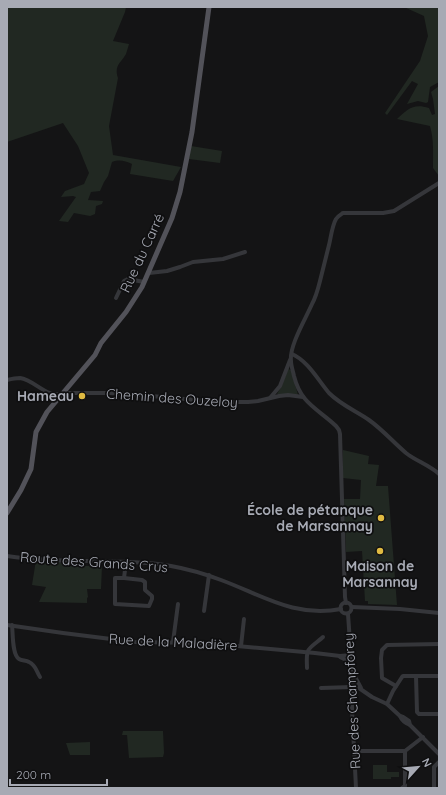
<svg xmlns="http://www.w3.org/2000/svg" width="446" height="795" viewBox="0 0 446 795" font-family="Quicksand,sans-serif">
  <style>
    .green { fill: #212822 }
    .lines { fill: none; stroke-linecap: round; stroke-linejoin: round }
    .minor { stroke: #35363a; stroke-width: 4 }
    .major { stroke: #525259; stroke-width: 5 }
    .poi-dot { fill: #dfba42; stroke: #0f0f10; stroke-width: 1.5 }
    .labels { text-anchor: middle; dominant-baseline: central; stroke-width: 3.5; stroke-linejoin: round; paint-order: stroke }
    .street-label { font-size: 14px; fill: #a7aab4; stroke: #0f0f10 }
    .poi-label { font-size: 14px; font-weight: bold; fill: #a7aab4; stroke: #0f0f10; text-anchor: end }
  </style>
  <rect width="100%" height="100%" fill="#141415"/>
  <g class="green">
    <path d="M7,7H126L125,12L113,41L129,44C128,47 127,51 126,54C121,63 114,65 118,78L109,126L113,155L181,167L173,181L130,174L132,164C125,161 120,159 112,162L108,176L104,182L100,191L91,192L88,200L103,201L102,204L96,206L95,214L90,216L74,213L68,222L59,221L76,197L73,196L61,197L65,191L84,184L89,173L78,146L63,123L7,142Z"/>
    <path d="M404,7H439V82L430,87L428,102L426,103L418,101L407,104L418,84L412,81L387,115L385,113L420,61L428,36L424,16Z"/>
    <path d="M439,86V176L433,168C433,153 434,140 430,126L397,119C408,109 413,103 429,108L432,115L435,114L433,99L431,92Z"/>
    <path d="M191,146L222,151L220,163L189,159Z"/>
    <path d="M288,369L291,370L298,395L277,394L282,385Z"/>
    <path d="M343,450L369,456L368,464L379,465L376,486H388L397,605L368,604V601H365L362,551L346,552L344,499H360L361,480L343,478Z"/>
    <path d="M36,560L69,563V566H102L101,589H87L88,597L87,598V603L39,602L46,587L32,585Z"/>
    <path d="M123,731H163L164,753L163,757L129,758L127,735H122Z"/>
    <path d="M90,742V755H70L66,743Z"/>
    <path d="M373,765H387V772H399V777H391V779H373Z"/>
  </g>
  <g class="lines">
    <g class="minor">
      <path d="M149,273L167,271L180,267L193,262L223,259L245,252"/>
      <path d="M116,298L124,281L128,279L144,282"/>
      <path d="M292,354C308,361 318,380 329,393C341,405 356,411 369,420C383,430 393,442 406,453C416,461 429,465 439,474"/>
      <path d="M7,380C11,379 16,378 20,378C35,380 47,399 63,393H110L140,395L218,402H248L258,401L279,396L288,395L303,397"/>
      <path d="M270,398L280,386L290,360"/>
      <path d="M7,556C35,560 64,561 92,561C119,562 145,561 171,566C188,569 205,574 221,580C262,595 294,618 341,609"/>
      <path d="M124,578L142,580L145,582V590L152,596V599L149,606L115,604V578H124L126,562"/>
      <circle cx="346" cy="608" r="5.5"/>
      <path d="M346,603L345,597L340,434L339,430L336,426C317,408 301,404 294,376C293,371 291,366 291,361C289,346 306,318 312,304C316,297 318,289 320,281C323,269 326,257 329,245C331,237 332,226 336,219C338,216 340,215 343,213H383L394,211L439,183"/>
      <path d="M352,607L400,609L439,613"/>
      <path d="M204,611L209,575"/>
      <path d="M348,614L352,671V709L356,788"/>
      <path d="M7,625L63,633L135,642L204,643L315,653L340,656L351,655"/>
      <path d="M12,625C13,633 12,655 19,659C22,661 26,660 29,662C36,665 36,671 40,677"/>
      <path d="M173,642L178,604"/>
      <path d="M241,646L244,619"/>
      <path d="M340,657L346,660L351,667"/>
      <path d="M307,668C307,663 306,656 308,651C309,647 319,641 323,637"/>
      <path d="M353,673L361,688"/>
      <path d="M416,676L417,712L419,714H439"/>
      <path d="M352,685L356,686L372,697L387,704L400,716L403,717L409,721L410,725L439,754"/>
      <path d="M396,686L382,678L381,658L382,650L387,645L439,644"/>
      <path d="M321,688L352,687"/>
      <path d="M387,704L393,691L402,677L403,676H439"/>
      <path d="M400,716C402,721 405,723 410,725"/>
      <path d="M354,751H405"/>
      <path d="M402,788L405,786V751L423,737"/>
      <path d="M434,788V767L439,762"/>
    </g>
    <path class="major" d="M7,513L21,490L31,469L36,432L47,412L95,355L101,343L126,312L142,287L172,218L180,192L192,132L209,7"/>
  </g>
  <g class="poi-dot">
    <circle cx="82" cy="396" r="4"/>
    <circle cx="381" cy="518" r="4"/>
    <circle cx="380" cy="551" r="4"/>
  </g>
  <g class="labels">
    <g class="street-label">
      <text transform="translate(142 253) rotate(-65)">Rue du Carré</text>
      <text transform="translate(172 398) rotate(4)">Chemin des Ouzeloy</text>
      <text transform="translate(94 562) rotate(4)">Route des Grands Crus</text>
      <text transform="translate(173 642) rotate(3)">Rue de la Maladière</text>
      <text transform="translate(352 701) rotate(-93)">Rue des Champforey</text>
    </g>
    <g class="poi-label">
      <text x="74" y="396">Hameau</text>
      <text x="373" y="510">École de pétanque<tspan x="373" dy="16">de Marsannay</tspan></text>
      <text x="380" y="566" text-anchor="middle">Maison de<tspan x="380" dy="16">Marsannay</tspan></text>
    </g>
  </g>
  <rect width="446" height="795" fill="none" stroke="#a7aab4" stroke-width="16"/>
  <g transform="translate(418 767) rotate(63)" stroke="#0f0f10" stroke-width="3" paint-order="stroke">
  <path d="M0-3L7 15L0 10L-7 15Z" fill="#a7aab4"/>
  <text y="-6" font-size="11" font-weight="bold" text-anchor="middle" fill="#a7aab4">N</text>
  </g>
  <path d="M10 779v6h97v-6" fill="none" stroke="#a7aab4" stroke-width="2"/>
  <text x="16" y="779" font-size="12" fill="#a7aab4" stroke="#0f0f10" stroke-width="3" paint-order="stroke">200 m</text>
</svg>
